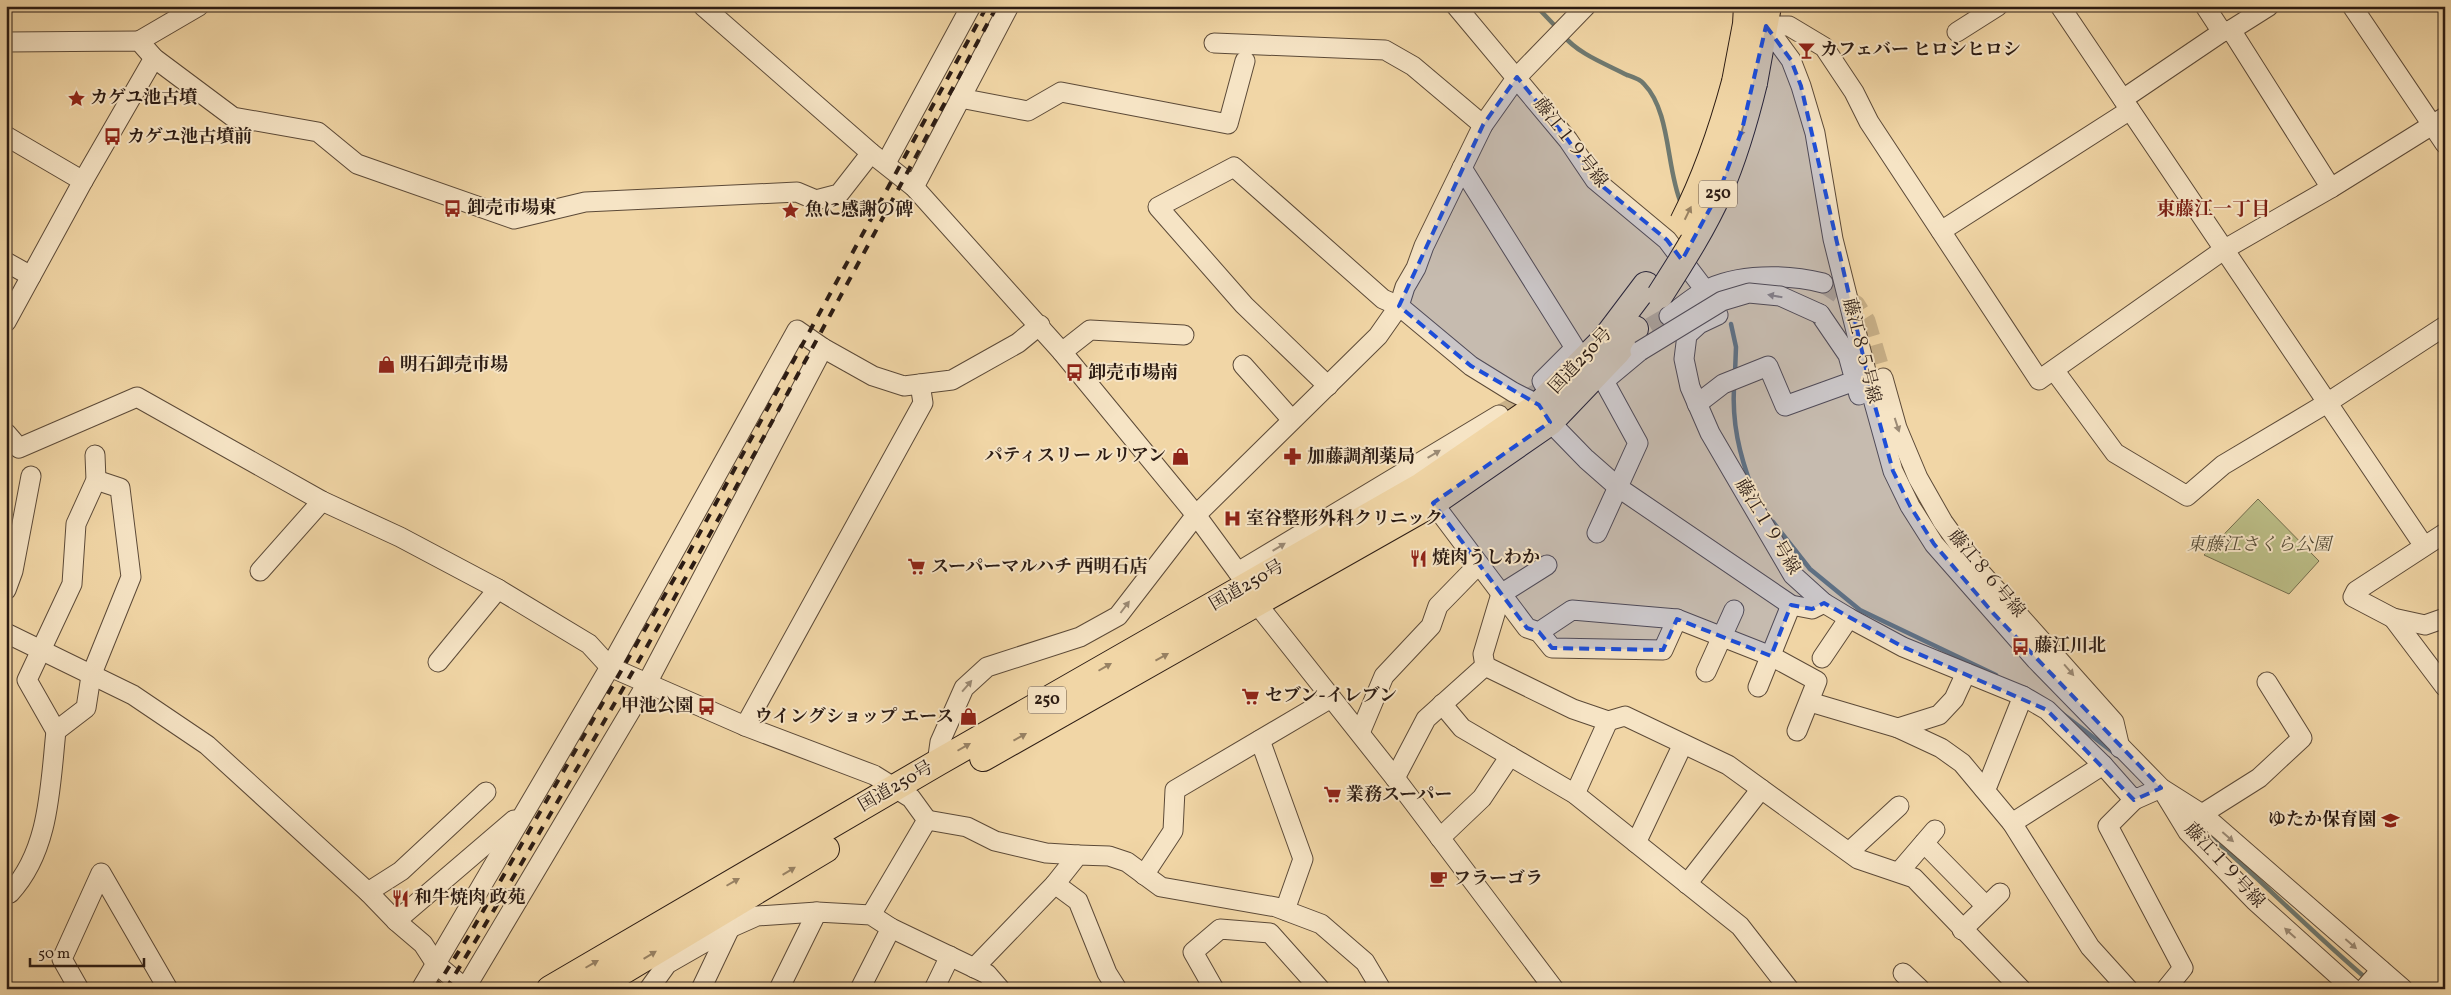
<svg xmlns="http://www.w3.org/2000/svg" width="2451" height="995" viewBox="0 0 2451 995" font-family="Vollkorn,'Noto Serif JP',serif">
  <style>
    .green { fill: #bbbd86; stroke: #736c4c }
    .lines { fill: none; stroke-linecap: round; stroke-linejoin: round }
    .stream { stroke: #6f7970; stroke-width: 4.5 }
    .minor-tunnel { stroke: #c9b189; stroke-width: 19; stroke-dasharray: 19 9; stroke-linecap: butt }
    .minor-casing { stroke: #5c4a38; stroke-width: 21 }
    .highway-casing { stroke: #2b1b13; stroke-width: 28 }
    .minor { stroke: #f6e4c5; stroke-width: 19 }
    .highway { stroke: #f1d6a6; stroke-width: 26 }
    .rail { stroke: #2b1b13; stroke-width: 4; stroke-dasharray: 9 9; stroke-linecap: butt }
    .minor-bridge-casing { stroke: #5c4a38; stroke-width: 21; stroke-linecap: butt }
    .highway-bridge-casing { stroke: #2b1b13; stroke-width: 28; stroke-linecap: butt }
    .minor-bridge { stroke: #f6e4c5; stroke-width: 19 }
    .highway-bridge { stroke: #f1d6a6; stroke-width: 26 }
    .oneway { fill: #988264 }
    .oneway2 { fill: #9b8a75 }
    .marked { fill: #1d4ed8; fill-opacity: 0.2; stroke: #1d4ed8; stroke-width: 4; stroke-dasharray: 10 6; stroke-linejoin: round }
    .labels { text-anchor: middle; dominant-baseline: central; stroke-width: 4; stroke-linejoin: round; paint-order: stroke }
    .shield { fill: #f6e4c5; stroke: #685748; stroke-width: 1 }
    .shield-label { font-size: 16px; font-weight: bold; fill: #2b1b13 }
    .poi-label { font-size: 18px; font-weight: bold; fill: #2b1b13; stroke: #f6e4c5; text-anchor: start }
    .street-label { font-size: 18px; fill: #2b1b13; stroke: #f6e4c5 }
    .park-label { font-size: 18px; font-style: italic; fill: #564c36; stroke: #f6e4c5 }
    .neighbourhood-label { font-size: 19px; font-weight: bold; fill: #7a1f14; stroke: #f6e4c5 }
  </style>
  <rect width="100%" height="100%" fill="#f1d6a6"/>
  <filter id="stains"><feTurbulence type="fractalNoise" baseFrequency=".004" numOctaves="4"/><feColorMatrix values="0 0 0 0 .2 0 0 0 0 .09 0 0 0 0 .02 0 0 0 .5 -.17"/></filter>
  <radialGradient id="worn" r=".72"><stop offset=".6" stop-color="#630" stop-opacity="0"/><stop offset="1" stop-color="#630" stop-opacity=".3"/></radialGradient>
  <path class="green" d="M2258,499L2319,561L2289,594L2204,555Z"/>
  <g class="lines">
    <g class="stream">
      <path d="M1534,6L1539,9L1558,29"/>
      <path d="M1563,35C1578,54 1606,64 1627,75C1633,77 1640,79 1644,84C1671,112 1666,168 1681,203"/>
      <path d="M1731,324L1736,347L1735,373"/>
      <path d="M1734,386C1732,423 1739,453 1752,488"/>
      <path d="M1773,522L1810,569L1860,610L1996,675"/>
      <path d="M2059,711L2114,753"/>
      <path d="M2198,825C2256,875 2309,930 2368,980"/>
    </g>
    <g class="minor-tunnel">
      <path d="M1823,283L1856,305L1866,321L1883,378"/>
      <path d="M1626,341L1669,316"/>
      <path d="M1499,415L1537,393"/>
    </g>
    <defs>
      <g id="minor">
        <path d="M703,6L871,153L914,187L1062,352L1196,515L1248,586L1257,604L1395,778L1554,989"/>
        <path d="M1456,6L1568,140L1595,180L1667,240L1705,290L1718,315L1699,324L1687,335L1684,359L1690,387L1710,433L1793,575L1824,603L1849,618L1903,647L2023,696L2047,710L2103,765L2134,800L2161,788"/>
        <path d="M2060,6L2424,546"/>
        <path d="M2205,6L2222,32"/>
        <path d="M2352,6L2445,144"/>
        <path d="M1757,25L1766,26L1791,60L1801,86L1815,133L1833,239L1873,399L1893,471L1910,506L1934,544L2036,660L2161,788L2202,814L2403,989"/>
        <path d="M1766,26H1789L1824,47L1854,92L1869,122L2039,380L2225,249L2331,188L2445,117"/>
        <path d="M2231,30L2331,188"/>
        <path d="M1957,32L1998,6"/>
        <path d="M139,41L199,6"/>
        <path d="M6,42L139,41L154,58L233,117L318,132L357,164L514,219L585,202L797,192L816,200L839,194L871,153"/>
        <path d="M1214,43L1385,50L1413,66L1483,125"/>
        <path d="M960,98L1028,111L1061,92L1228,124L1245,61"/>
        <path d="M2123,99L2222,32L2231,30L2269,6"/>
        <path d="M6,136L83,181L154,58"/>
        <path d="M886,163L971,6"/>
        <path d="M1462,168L1575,348L1542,381L1550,395"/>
        <path d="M914,187L1009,6"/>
        <path d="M1941,231L2130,110"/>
        <path d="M6,262L31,276"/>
        <path d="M1820,314L1848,355L1859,395"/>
        <path d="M1669,316C1680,308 1692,298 1704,291C1737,273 1787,274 1823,283"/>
        <path d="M6,322L83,181"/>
        <path d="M1062,352L1090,330L1184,335"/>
        <path d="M1243,365L1292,420"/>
        <path d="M2054,370L2115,453L2187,496L2223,465L2327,403L2445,326"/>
        <path d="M1883,378L1897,428L1918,478L1943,522L1974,565L2114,722L2120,748"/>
        <path d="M1604,381L1640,351"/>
        <path d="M1328,386L1244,305L1158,207L1234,167L1383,299L1399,306L1471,366L1513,392L1539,405L1550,422L1586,459L1619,488L1791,605L1812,609L1824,603"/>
        <path d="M1697,404L1723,384L1768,366L1785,406L1846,384"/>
        <path d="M6,433L19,448L137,397L322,501L400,537L498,589L589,644L610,667L745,726L874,775L911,798L927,820L871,915"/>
        <path d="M1433,503L1527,628L1539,632L1572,610L1677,619L1771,656L1817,681L1797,731"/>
        <path d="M1597,533L1638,443L1604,381"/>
        <path d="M2445,533L2356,591L2353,597L2393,618L2425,625L2445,618"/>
        <path d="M260,571L322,501"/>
        <path d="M1238,572L1499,415"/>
        <path d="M6,590L13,571L31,476"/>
        <path d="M2393,618L2445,687"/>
        <path d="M1539,632L1552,648L1663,650L1677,619"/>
        <path d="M6,633L133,695L207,745L368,892L396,921L423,944L436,964L466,989"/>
        <path d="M1822,658L1849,618"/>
        <path d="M438,662L498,589"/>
        <path d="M1485,666L1483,654L1501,594L1547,565"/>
        <path d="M1706,672L1734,610"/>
        <path d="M1758,687L1791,605"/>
        <path d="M1810,702L1898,728L1939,715L1954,699L1966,673"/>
        <path d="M1442,704L1462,728L1575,794L1740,926L1789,989"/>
        <path d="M745,726L923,403L920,384"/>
        <path d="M1898,728L1941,748L1962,763L2012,823L2090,947L2128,989"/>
        <path d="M56,731L27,680L72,584L76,524L96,480L95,455"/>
        <path d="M1360,733L1384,676L1431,626L1438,606L1478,565"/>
        <path d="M1260,740L1303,859L1285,910"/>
        <path d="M937,763L940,742L964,688L987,667L1080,637L1118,616L1196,515L1378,336L1399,306L1405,287L1416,268L1424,246L1483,125L1517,77L1586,6"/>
        <path d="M1395,778L1426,719L1485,666L1573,709L1608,721L1625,716L1728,765L1858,859L1914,878L2021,989"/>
        <path d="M1984,789L1988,784L2023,696"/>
        <path d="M2163,791L2188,832L2255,901L2353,989"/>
        <path d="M1575,794L1608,721"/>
        <path d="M2134,800L2108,826L2183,968L2166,989"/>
        <path d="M927,820L967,827L995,841L1046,853L1078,855"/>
        <path d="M2195,822L2202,814L2259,778L2302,738L2267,682"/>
        <path d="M2012,823L2103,765"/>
        <path d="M1440,838L1482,798L1510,756"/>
        <path d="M1636,843L1683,744"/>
        <path d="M1924,843L1986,906"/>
        <path d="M1849,852L1899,806"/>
        <path d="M1899,872L1935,830"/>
        <path d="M1144,875L1173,831L1175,790L1331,698"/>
        <path d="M1055,884L1078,855L1109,856L1127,862L1161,887L1276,907L1321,924L1365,962L1381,989"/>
        <path d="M1687,884L1761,789"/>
        <path d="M368,892L401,871L486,792"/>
        <path d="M6,893H10C50,850 50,786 56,731L86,708L91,676L131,577L120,488L96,480"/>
        <path d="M396,921L514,820"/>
        <path d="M1962,930L2000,893"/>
        <path d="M974,968L1055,884L1078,901L1107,973L1117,989"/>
        <path d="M1903,973L1920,989"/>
        <path d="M79,989L62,959L101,873L168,989"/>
        <path d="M421,989L610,667L797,330L823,348L873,376L904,386L952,380L1018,343L1040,325"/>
        <path d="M465,989L646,685L823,348"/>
        <path d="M649,989L667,964L730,928L757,916L817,912"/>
        <path d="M701,989L730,928"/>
        <path d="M779,989L817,912L871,915L891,928L987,974L1000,989"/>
        <path d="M860,989L891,928"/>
        <path d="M934,989L950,956"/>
        <path d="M1214,989L1193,952L1220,929L1270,933L1320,989"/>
        <path d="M2364,989L2381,970"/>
      </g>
      <g id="highway">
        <path d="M1735,82L1746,24L1747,6"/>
        <path d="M1754,83L1768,6"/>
        <path d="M983,758L1433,503L1550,422L1617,352L1635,329"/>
        <path d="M550,989L937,763L1421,486L1539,405L1606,338L1646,285"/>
        <path d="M593,989L826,849"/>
      </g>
    </defs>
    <use href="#minor" class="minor-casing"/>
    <use href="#highway" class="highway-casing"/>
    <use href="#minor" class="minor"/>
    <use href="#highway" class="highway"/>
    <g class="rail">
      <path d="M435,989L471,932L686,558L987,6"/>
      <path d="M446,989C492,915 535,840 579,765C724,515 860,260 997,6"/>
    </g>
    <defs>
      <path id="minor-bridge" d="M1640,351L1722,301L1749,293L1780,296L1820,314"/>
      <g id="highway-bridge">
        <path d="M1683,222C1706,177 1722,130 1735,82"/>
        <path d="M1660,295C1681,262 1703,228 1719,192C1734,157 1745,120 1754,83"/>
      </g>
    </defs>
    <use href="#minor-bridge" class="minor-bridge-casing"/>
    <use href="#highway-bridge" class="highway-bridge-casing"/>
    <use href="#minor-bridge" class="minor-bridge"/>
    <use href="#highway-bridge" class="highway-bridge"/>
  </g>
  <defs><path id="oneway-solid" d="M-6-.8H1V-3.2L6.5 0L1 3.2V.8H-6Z" transform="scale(1.25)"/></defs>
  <g class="oneway">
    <use href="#oneway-solid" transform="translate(1742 130) rotate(107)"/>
    <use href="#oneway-solid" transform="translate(1688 213) rotate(-64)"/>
    <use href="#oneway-solid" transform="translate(1162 657) rotate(-29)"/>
    <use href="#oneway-solid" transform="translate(1105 667) rotate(-30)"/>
    <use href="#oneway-solid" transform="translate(1020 737) rotate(-29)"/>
    <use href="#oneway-solid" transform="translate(964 747) rotate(-30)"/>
    <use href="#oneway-solid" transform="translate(789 871) rotate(-31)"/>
    <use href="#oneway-solid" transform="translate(733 882) rotate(-30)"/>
    <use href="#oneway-solid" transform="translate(650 955) rotate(-31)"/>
    <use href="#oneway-solid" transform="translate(592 964) rotate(-30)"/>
  </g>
  <g class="oneway2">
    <use href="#oneway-solid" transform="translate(1775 296) rotate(-170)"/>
    <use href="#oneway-solid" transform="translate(1897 425) rotate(72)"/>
    <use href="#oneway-solid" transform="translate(1434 454) rotate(-31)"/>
    <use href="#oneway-solid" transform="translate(1279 547) rotate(-31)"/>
    <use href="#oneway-solid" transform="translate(1125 607) rotate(-53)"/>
    <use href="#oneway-solid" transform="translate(2069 670) rotate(49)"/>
    <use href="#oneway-solid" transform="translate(967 686) rotate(-49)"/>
    <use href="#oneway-solid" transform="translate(2228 837) rotate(41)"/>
    <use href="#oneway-solid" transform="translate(2290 933) rotate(-138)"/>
    <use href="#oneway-solid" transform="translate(2351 944) rotate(41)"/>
  </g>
  <path class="marked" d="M1766,26L1791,60L1801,86L1873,399L1893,471L1910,506L1934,544L1993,613L2161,788L2134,800L2047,710L1903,647L1824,603L1812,609L1791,605L1771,656L1677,619L1663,650L1552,648L1539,632L1527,628L1433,503L1550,422L1539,405L1471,366L1399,306L1483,125L1517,77L1568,140L1595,180L1667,240L1682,260L1719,192L1742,130Z"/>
  <defs>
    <symbol id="bar-bare" viewBox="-9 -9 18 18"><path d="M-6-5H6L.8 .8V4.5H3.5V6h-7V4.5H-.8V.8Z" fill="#8f2418" stroke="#f6e4c5" stroke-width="2.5" paint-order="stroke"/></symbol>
    <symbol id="sight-bare" viewBox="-9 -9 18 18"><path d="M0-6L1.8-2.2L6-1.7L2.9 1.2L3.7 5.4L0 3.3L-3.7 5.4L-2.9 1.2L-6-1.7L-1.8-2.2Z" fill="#8f2418" stroke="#f6e4c5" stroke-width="2.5" paint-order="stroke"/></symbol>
    <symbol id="bus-bare" viewBox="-9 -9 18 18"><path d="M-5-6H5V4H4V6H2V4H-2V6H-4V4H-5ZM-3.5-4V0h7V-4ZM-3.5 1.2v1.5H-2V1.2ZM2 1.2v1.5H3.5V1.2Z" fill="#8f2418" stroke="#f6e4c5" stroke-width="2.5" paint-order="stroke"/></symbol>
    <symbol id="shop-bare" viewBox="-9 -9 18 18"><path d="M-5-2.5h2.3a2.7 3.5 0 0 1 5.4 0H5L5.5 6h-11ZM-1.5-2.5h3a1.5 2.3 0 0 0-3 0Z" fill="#8f2418" stroke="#f6e4c5" stroke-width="2.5" paint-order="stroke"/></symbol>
    <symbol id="pharmacy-bare" viewBox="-9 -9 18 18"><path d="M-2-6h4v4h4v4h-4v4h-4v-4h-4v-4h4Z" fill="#8f2418" stroke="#f6e4c5" stroke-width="2.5" paint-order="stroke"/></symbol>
    <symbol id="hospital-bare" viewBox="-9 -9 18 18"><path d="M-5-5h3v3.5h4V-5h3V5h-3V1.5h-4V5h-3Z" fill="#8f2418" stroke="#f6e4c5" stroke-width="2.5" paint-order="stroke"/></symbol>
    <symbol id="restaurant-bare" viewBox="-9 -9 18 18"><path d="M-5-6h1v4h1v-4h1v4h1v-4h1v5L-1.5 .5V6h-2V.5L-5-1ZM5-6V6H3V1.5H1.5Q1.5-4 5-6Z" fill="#8f2418" stroke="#f6e4c5" stroke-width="2.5" paint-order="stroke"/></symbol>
    <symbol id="supermarket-bare" viewBox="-9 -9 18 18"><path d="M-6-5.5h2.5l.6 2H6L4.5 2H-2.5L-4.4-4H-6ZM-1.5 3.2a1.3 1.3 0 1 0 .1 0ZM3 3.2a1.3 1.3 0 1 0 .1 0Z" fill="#8f2418" stroke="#f6e4c5" stroke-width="2.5" paint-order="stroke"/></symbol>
    <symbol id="school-bare" viewBox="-9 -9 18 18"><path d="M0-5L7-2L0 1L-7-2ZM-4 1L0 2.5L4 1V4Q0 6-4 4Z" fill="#8f2418" stroke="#f6e4c5" stroke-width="2.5" paint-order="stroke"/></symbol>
    <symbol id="cafe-bare" viewBox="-9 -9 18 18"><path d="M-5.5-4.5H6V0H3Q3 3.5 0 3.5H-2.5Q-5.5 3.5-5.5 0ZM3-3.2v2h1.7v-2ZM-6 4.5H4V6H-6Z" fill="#8f2418" stroke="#f6e4c5" stroke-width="2.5" paint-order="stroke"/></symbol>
  </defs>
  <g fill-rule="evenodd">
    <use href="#bar-bare" x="1794" y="38" width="25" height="25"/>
    <use href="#sight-bare" x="64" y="86" width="25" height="25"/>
    <use href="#bus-bare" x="100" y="124" width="25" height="25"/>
    <use href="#bus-bare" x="440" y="196" width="25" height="25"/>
    <use href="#sight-bare" x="778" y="198" width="25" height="25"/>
    <use href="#shop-bare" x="374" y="352" width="25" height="25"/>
    <use href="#bus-bare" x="1062" y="360" width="25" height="25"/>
    <use href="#shop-bare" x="1168" y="444" width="25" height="25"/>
    <use href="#pharmacy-bare" x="1280" y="444" width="25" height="25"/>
    <use href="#hospital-bare" x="1220" y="506" width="25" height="25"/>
    <use href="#restaurant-bare" x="1406" y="546" width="25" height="25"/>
    <use href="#supermarket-bare" x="904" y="554" width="25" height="25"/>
    <use href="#bus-bare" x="2008" y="634" width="25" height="25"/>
    <use href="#supermarket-bare" x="1238" y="684" width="25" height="25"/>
    <use href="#bus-bare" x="694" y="694" width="25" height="25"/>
    <use href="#shop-bare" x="956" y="704" width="25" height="25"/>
    <use href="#supermarket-bare" x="1320" y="782" width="25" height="25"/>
    <use href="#school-bare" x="2378" y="808" width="25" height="25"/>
    <use href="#cafe-bare" x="1426" y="866" width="25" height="25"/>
    <use href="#restaurant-bare" x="388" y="886" width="25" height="25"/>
  </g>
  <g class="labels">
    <g class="shield">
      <rect x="1699" y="180.5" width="38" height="27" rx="4"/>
      <rect x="1028" y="686.5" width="38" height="27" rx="4"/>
    </g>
    <g class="shield-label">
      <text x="1718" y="194">250</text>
      <text x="1047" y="700">250</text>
    </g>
    <g class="poi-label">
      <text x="1820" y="50">カフェバー ヒロシヒロシ</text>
      <text x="90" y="98">カゲユ池古墳</text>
      <text x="127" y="137">カゲユ池古墳前</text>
      <text x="467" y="208">卸売市場東</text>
      <text x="805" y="210">魚に感謝の碑</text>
      <text x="400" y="365">明石卸売市場</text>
      <text x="1088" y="373">卸売市場南</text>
      <text x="1166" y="456" text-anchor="end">パティスリー ルリアン</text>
      <text x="1307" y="457">加藤調剤薬局</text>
      <text x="1246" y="519">室谷整形外科クリニック</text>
      <text x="1432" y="558">焼肉うしわか</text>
      <text x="931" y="567">スーパーマルハチ 西明石店</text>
      <text x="2034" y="646">藤江川北</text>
      <text x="1265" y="696">セブン-イレブン</text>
      <text x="693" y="706" text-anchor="end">甲池公園</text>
      <text x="954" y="717" text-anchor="end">ウイングショップ エース</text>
      <text x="1346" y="795">業務スーパー</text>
      <text x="2376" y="820" text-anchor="end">ゆたか保育園</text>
      <text x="1453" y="879">フラーゴラ</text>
      <text x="414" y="898">和牛焼肉 政苑</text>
    </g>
    <g class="street-label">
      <text transform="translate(1570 143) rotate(52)">藤江１９号線</text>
      <text transform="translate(1861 351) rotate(76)">藤江８５号線</text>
      <text transform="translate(1581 361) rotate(-47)">国道250号</text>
      <text transform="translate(1767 527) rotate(59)">藤江１９号線</text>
      <text transform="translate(1986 574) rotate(50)">藤江８６号線</text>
      <text transform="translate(1247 586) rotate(-30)">国道250号</text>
      <text transform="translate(896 787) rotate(-30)">国道250号</text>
      <text transform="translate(2224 866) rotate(47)">藤江１９号線</text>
    </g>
    <g class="park-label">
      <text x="2259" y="545">東藤江さくら公園</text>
    </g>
    <g class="neighbourhood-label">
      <text x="2213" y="210">東藤江一丁目</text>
    </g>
  </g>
  <rect width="2451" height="995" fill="none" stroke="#f1d6a6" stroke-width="25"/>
  <rect x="8" y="8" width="2436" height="980" fill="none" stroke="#2b1b13" stroke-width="2.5"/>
  <rect x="12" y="12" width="2426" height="970" fill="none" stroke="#2b1b13"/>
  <path d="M30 958v8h114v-8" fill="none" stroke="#2b1b13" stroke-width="2.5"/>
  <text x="38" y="958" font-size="15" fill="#2b1b13" stroke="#f6e4c5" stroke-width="4" paint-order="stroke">50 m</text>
  <rect width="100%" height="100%" filter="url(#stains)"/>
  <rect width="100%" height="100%" fill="url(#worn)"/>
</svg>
